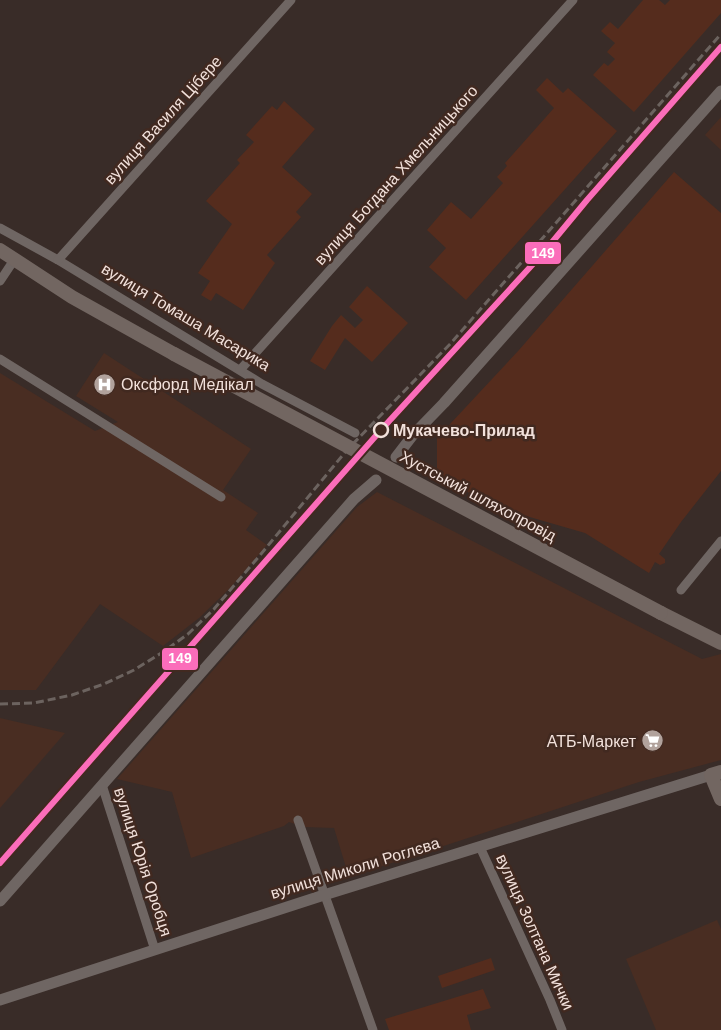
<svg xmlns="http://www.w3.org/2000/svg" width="721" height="1030" viewBox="0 0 721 1030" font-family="Arial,sans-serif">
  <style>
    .built { fill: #492d22 }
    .green { fill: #552c1d }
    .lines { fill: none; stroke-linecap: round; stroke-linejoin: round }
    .minor { stroke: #6f6663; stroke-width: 9 }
    .tertiary { stroke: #6f6663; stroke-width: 11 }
    .primary { stroke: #726661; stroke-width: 14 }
    .rail { stroke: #6c635f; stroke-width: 3; stroke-dasharray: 8 4; stroke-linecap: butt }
    .primary-bridge { stroke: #726661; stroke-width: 14 }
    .rail-1-casing { stroke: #412920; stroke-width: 10 }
    .rail-1 { stroke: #fb6dba; stroke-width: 6 }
    .stop-dot { fill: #412920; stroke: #f2e1db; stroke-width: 2.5 }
    .labels { text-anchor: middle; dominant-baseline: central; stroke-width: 5; stroke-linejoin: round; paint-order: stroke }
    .street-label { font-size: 16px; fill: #f2e1db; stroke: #412920 }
    .poi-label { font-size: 16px; fill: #f2e1db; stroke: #412920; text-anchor: start }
    .stop-label { font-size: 16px; font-weight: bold; fill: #f2e1db; stroke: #412920; text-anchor: start }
    .line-badge { stroke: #412920; stroke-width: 2 }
    .badge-label { font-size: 14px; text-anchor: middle; font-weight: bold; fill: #fff }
  </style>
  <rect width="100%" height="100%" fill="#392c28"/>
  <g class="built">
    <path d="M721,117V150L705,135Z"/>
    <path d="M104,353L251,449L223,490L258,513L246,530L267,545L230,588L199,618L163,646L100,604L36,690H0V373L95,431L118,422L76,396Z"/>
    <path d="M377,492L702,659L721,654V760L639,782L349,877L334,828L304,827L289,822L284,826L191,858L172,792L117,779L357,507Z"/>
    <path d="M0,718L65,733L0,808Z"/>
    <path d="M717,920L721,929V1030H656L626,959Z"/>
  </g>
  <g class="green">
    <path d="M643,0H659L665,5L670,0H721V13L634,112L593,75L604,63L608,66L615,59L607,52L615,43L601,31L610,22L618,29Z"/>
    <path d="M547,78L563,93L568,88L617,131L466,300L429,267L446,248L427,230L451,202L471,219L503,183L497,177L507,166L505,163L554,108L536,90Z"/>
    <path d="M284,101L315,129L282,167L312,194L296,212L301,217L267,255L275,263L243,310L216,293L211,301L201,295L210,281L198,273L232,224L206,201L240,163L237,160L254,142L246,135L272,106L277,110Z"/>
    <path d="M674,172L721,213V471L681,522L659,554L665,559V563L660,565L655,562L649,573L585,533L495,507L462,489L437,471V438L519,350Z"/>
    <path d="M367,286L408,323L372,362L345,338L325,370L310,361L332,326L341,315L355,328L363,320L349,307Z"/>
    <path d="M491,958L495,970L442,988L438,976Z"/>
    <path d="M483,989L491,1008L467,1015L471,1030H389L385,1019Z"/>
  </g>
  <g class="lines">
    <g class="minor">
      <path d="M0,228L58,260L262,384L355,433"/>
      <path d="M58,260L291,0"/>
      <path d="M0,281L14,260"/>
      <path d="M0,359L221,497"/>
      <path d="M240,370L573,0"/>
      <path d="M681,590L721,541"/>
      <path d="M102,785L155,950"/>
      <path d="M298,820L373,1030"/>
      <path d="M480,847L550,1000L562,1030"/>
    </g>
    <g class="tertiary">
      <path d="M396,457L413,435L444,403L721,91"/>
      <path d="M0,901L354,499L376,480"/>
      <path d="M0,1000L324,895L711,775"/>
    </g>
    <g class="primary">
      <path d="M0,250L72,297L174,354"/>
      <path d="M661,613L721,643"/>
      <path d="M721,772L711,775L721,799"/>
    </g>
    <path class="rail" d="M0,704L34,703L72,695L104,684L134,670L163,652L188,634L214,609L261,554L347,450L451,343L721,34"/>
    <path class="primary-bridge" d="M174,354L661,613"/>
    <defs>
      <path id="rail-1" d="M0,863L381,430L544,252L587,200L721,47"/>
    </defs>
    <use href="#rail-1" class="rail-1-casing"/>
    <use href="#rail-1" class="rail-1"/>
  </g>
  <defs>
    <symbol id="hospital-disc" viewBox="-11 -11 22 22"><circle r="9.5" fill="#b1a29c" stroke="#412920"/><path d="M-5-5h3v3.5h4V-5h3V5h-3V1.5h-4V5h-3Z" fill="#fff"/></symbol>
    <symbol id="supermarket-disc" viewBox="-11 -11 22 22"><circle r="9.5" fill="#b1a29c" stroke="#412920"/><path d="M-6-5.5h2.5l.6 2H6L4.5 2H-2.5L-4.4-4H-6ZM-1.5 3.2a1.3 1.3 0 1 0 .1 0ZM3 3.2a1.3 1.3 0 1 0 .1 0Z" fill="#fff"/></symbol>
  </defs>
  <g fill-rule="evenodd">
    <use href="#hospital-disc" x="92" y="372" width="25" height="25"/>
    <use href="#supermarket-disc" x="640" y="728" width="25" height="25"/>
  </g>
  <circle class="stop-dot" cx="381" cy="430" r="7"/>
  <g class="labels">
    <g class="street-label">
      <text transform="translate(163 120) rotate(-48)">вулиця Василя Цібере</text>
      <text transform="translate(396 175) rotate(-48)">вулиця Богдана Хмельницького</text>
      <text transform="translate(186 317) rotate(31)">вулиця Томаша Масарика</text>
      <text transform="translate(478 496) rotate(28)">Хустський шляхопровід</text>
      <text transform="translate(143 862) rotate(72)">вулиця Юрія Оробця</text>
      <text transform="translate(355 868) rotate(-17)">вулиця Миколи Роглєва</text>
      <text transform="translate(535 932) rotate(66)">вулиця Золтана Мички</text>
    </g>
    <g class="poi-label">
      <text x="121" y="384">Оксфорд Медікал</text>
      <text x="636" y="741" text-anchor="end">АТБ-Маркет</text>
    </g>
    <g class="stop-label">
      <text x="393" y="430">Мукачево-Прилад</text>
    </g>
  </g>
  <g class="line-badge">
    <rect x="524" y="241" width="38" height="24" rx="5" fill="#fb6dba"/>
    <rect x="161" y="647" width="38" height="24" rx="5" fill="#fb6dba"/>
  </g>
  <g class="badge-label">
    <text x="543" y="258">149</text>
    <text x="180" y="663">149</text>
  </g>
</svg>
